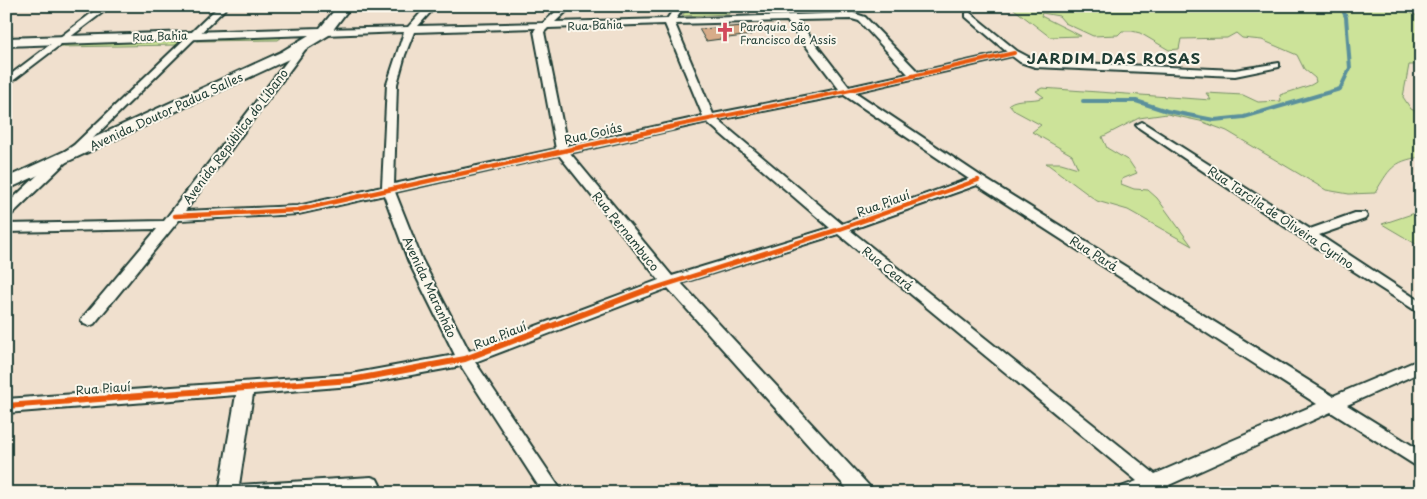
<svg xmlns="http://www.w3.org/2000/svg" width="1427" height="499" viewBox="0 0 1427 499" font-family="'Playpen Sans',sans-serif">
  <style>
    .green { fill: #cce399; stroke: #769066 }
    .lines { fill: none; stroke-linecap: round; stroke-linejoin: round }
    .stream { stroke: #5a909c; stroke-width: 4 }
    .building { fill: #d7ac89; stroke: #1f3d34 }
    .street-casing { stroke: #1f3d34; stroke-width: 4 }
    .secondary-casing { stroke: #1f3d34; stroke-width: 4 }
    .street { fill: #fbf7ec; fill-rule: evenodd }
    .secondary { fill: #fbf7ec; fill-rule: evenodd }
    .cycleway-far2-casing { stroke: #fbf7ec; stroke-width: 6 }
    .cycleway-far1-casing { stroke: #fbf7ec; stroke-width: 8 }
    .cycleway-casing { stroke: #fbf7ec; stroke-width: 9 }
    .cycleway-far2 { stroke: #e8590c; stroke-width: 4 }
    .cycleway-far1 { stroke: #e8590c; stroke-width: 4.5 }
    .cycleway { stroke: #e8590c; stroke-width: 6 }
    .labels { text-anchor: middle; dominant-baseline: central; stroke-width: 4; stroke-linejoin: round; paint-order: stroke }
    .far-street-label { font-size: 11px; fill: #1f3d34; stroke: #fbf7ec }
    .far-poi-label { font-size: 11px; fill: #1f3d34; stroke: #fbf7ec; text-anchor: start }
    .street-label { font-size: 12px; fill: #1f3d34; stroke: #fbf7ec }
    .far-district-label { font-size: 15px; font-weight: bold; letter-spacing: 1px; fill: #1f3d34; stroke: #fbf7ec }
  </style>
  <rect width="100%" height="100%" fill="#f0e0ce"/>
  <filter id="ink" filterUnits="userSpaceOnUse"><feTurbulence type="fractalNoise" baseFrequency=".02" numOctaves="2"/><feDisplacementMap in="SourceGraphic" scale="10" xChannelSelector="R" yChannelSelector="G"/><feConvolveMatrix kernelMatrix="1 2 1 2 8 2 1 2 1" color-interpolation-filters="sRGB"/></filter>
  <g filter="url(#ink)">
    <g class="green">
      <path d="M689,6H721L729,9V14L682,16Z"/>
      <path d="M1010,6H1404L1407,11L1421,18V65H1409L1403,97L1411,109L1421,114V157C1392,161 1389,170 1375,193L1349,194L1326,190L1227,131L1200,121L1167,114L1139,118L1102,137L1107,148L1129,161L1137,173L1122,179L1121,184L1134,189L1148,190L1157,198L1192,246L1128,210L1097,201L1046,163H1061L1078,168L1072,155L1032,132L1041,125L1015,111L1009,104C1019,97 1032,102 1044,97L1036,91L1042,88L1211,100L1206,93L1243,95L1258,102L1281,101L1280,95L1311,85L1316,82L1315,78L1304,69L1297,55L1262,40L1242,38L1236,33L1227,38L1181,39L1179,49L1169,50L1140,33L1132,31H1122L1118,35L1093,36L1065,23L1059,16L1042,13L1041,16L1081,36L1050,37Z"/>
      <path d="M285,35L278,40L197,41L201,38Z"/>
      <path d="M185,39L177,45L60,47L63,43Z"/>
      <path d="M1421,211V247L1382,224Z"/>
    </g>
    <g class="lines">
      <path class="stream" d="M1083,101H1136L1167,111L1214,120L1244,117L1340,89L1350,68L1346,17L1341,6"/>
    </g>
    <path class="building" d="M745,26L751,35L706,41L699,29Z"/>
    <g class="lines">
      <defs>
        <g id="street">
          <path d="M101,6H111L6,86V78Z"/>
          <path d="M219,6H228L82,149L66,162L11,215L6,216V205L58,156L74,145Z"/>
          <path d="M427,6H436L418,26L543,23L562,6H572L555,22L667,19L676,6H685L676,19L853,13L865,17L918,72L1007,52L966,17V13L969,12L1017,51L1036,61L1235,70L1279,63V67L1235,76L1035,67L1020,62L1012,56L855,92L982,177L1333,396L1421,359V372L1347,405L1421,451V469L1331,412L1169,485L1174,493H1119L1121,487L1137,481L838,234L681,283L870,487L872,493H851L668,288L475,362L563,493H543L461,366L351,386L253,394L239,485L371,477L377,479L380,485L377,491L372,493H219L236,395L6,413V399L351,374L455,355L408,260L384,195L298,214L179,220L94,324L89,326L84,324L81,320L84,316L157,229L6,232V224L164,221L301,43H307V47L185,211L298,206L382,187L387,84L404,32L324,35L319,32L324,29L408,27ZM852,19L859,21L908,74L849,87L797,20ZM787,21L839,89L713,114L675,24ZM665,24L703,116L567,146L544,32L548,28ZM536,28L534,31L556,149L394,184L397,84L405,55L414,32ZM844,95L969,179L842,224L718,120ZM707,122L830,228L672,276L570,153ZM559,155L659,280L469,351L422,260L395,192ZM977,185L1317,404L1155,474L850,230Z"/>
          <path d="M1142,122L1310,229L1355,213H1365L1367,216L1365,219L1319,235L1421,302V314L1302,238L1138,127L1136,125Z"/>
        </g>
        <path id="secondary" d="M338,6H351L329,35L291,58L6,190V178L281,52L309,35L6,46V38L320,28Z"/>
      </defs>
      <use href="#street" class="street-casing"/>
      <use href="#secondary" class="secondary-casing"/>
      <use href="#street" class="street"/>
      <use href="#secondary" class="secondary"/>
      <defs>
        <path id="cycleway-far2" d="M665,128L846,91L1014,53"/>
        <g id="cycleway-far1">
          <path d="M175,216L298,210L671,127"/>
          <path d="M646,291L840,229L978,180"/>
        </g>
        <path id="cycleway" d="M6,406L351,380L465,359L649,289"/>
      </defs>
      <use href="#cycleway-far2" class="cycleway-far2-casing"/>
      <use href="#cycleway-far1" class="cycleway-far1-casing"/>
      <use href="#cycleway" class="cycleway-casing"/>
      <use href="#cycleway-far2" class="cycleway-far2"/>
      <use href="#cycleway-far1" class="cycleway-far1"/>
      <use href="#cycleway" class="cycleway"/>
    </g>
  </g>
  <defs>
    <symbol id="church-bare" viewBox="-9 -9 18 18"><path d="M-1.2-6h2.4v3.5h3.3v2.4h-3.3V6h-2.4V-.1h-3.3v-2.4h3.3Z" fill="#d1495b" stroke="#fbf7ec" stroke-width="2.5" paint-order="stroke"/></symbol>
  </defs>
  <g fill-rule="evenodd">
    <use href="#church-bare" x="711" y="18" width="28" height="28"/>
  </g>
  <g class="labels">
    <g class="far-street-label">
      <text transform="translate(595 25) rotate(-2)">Rua Bahia</text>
      <text transform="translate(160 36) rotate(-2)">Rua Bahia</text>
    </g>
    <g class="far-poi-label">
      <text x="740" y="26">Paróquia São<tspan x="740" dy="13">Francisco de Assis</tspan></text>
    </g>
    <g class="street-label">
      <text transform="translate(166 111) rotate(-25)">Avenida Doutor Padua Salles</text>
      <text transform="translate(593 133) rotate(-13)">Rua Goiás</text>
      <text transform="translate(235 136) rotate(-53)">Avenida República do Líbano</text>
      <text transform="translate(883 203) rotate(-20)">Rua Piauí</text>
      <text transform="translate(1281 217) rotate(34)">Rua Tarcila de Oliveira Cyrino</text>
      <text transform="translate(626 231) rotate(51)">Rua Pernambuco</text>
      <text transform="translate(1094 253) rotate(32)">Rua Pará</text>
      <text transform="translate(888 268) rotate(39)">Rua Ceará</text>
      <text transform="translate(430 287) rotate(65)">Avenida Maranhão</text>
      <text transform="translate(500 335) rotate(-21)">Rua Piauí</text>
      <text transform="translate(103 388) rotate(-4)">Rua Piauí</text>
    </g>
    <g class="far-district-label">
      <text x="1114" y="57">JARDIM DAS ROSAS</text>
    </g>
  </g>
  <rect width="1427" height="499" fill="none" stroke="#fbf7ec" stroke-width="25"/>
  <rect x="12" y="12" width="1402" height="474" fill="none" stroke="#1f3d34" stroke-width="2" filter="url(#ink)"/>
</svg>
